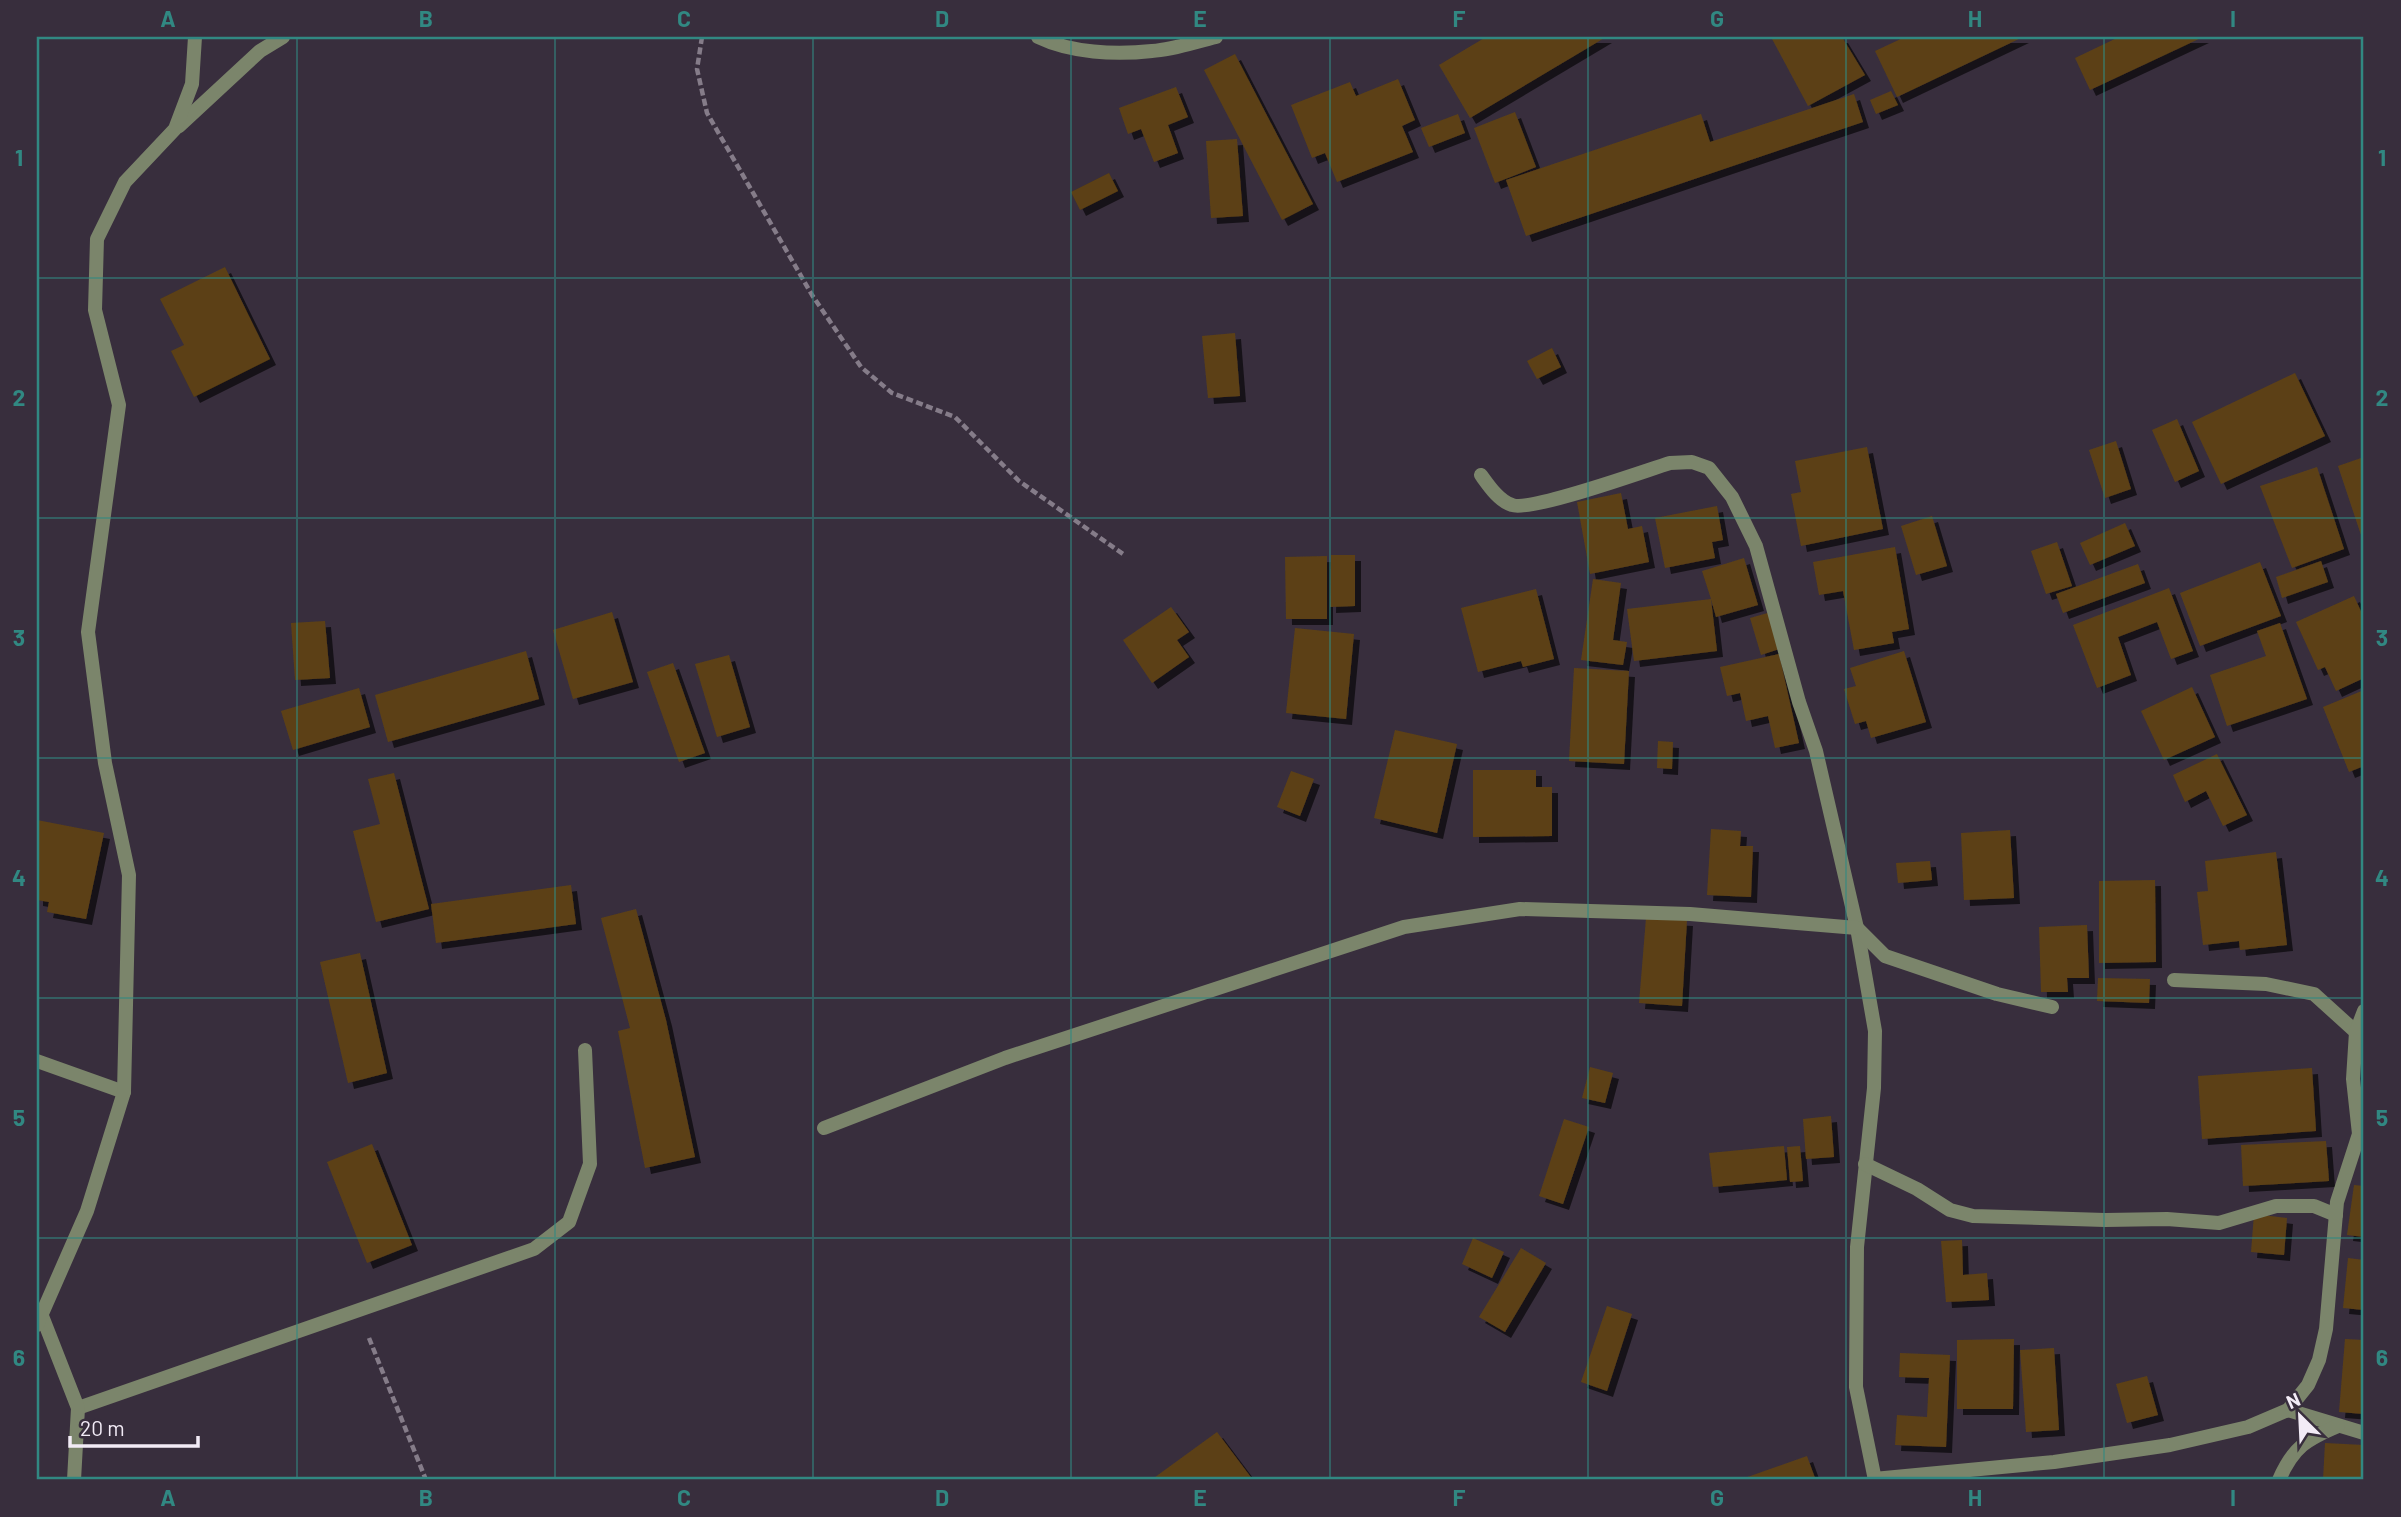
<svg xmlns="http://www.w3.org/2000/svg" width="2401" height="1517" viewBox="0 0 2401 1517" font-family="Barlow,sans-serif">
  <style>
    .building { fill: #5c4016; filter: url(#shadow) }
    .lines { fill: none; stroke-linecap: round; stroke-linejoin: round }
    .path { stroke: #857c89; stroke-width: 4.5; stroke-dasharray: 7 3.5; stroke-linecap: butt }
    .service { stroke: #7b856b; stroke-width: 14 }
    .minor { stroke: #7b856b; stroke-width: 14 }
    .grid { fill: none; stroke: #318882; stroke-width: 2; stroke-opacity: 0.55 }
    .neatline { fill: none; stroke: #318882; stroke-width: 2.5 }
    .grid-label { font-size: 23px; text-anchor: middle; font-weight: bold; fill: #318882 }
  </style>
  <defs>
    <filter id="shadow"><feDropShadow dx="6" dy="6" stdDeviation="0" flood-color="#0009"/></filter>
  </defs>
  <rect width="100%" height="100%" fill="#382e3d"/>
  <g class="building">
    <path d="M1486,37H1606L1470,118L1439,65Z"/>
    <path d="M1771,37H1842L1865,75L1808,106Z"/>
    <path d="M1905,37H2023L1897,97L1875,51Z"/>
    <path d="M2119,37H2203L2090,90L2075,58Z"/>
    <path d="M1235,54L1313,204L1282,220L1204,70Z"/>
    <path d="M1398,79L1415,120L1402,126L1413,152L1337,182L1325,153L1312,158L1291,105L1350,82L1356,96Z"/>
    <path d="M1176,87L1188,117L1168,125L1178,153L1154,162L1141,129L1128,134L1119,108Z"/>
    <path d="M1891,91L1898,105L1876,114L1870,100Z"/>
    <path d="M1854,94L1863,122L1526,236L1506,180L1701,114L1710,142Z"/>
    <path d="M1515,112L1536,167L1495,183L1474,128Z"/>
    <path d="M1458,114L1465,133L1429,147L1421,128Z"/>
    <path d="M1237,139L1243,216L1211,218L1206,141Z"/>
    <path d="M1109,173L1118,191L1080,210L1071,192Z"/>
    <path d="M225,267L270,359L194,397L171,351L184,345L160,299Z"/>
    <path d="M1235,333L1240,396L1208,398L1202,336Z"/>
    <path d="M1552,348L1561,367L1537,379L1527,361Z"/>
    <path d="M2295,373L2325,436L2221,484L2192,422Z"/>
    <path d="M2177,419L2199,471L2175,482L2152,430Z"/>
    <path d="M2116,441L2131,489L2105,498L2089,450Z"/>
    <path d="M1867,447L1883,529L1801,546L1791,494L1801,492L1795,461Z"/>
    <path d="M2364,457V544L2338,466Z"/>
    <path d="M2317,467L2344,549L2292,568L2260,486Z"/>
    <path d="M1621,493L1628,529L1642,526L1649,562L1590,574L1577,502Z"/>
    <path d="M1717,506L1723,540L1712,542L1715,558L1665,568L1655,518Z"/>
    <path d="M1932,516L1947,566L1916,575L1901,526Z"/>
    <path d="M2125,523L2135,546L2090,565L2080,543Z"/>
    <path d="M2057,542L2072,586L2046,594L2031,551Z"/>
    <path d="M1895,547L1909,629L1892,632L1894,643L1854,650L1843,591L1819,595L1813,562Z"/>
    <path d="M1331,555H1355V606L1330,607Z"/>
    <path d="M1327,556V619H1286L1285,557Z"/>
    <path d="M1744,558L1758,605L1716,617L1711,599L1717,651L1634,661L1627,609L1711,599L1702,571Z"/>
    <path d="M2321,561L2328,582L2282,598L2276,577Z"/>
    <path d="M2260,562L2281,616L2200,646L2180,593Z"/>
    <path d="M2138,564L2145,583L2063,613L2056,594Z"/>
    <path d="M1593,579L1621,583L1613,640L1627,642L1623,665L1581,660Z"/>
    <path d="M2169,588L2193,651L2171,659L2157,622L2118,637L2131,675L2097,688L2073,625Z"/>
    <path d="M1536,589L1554,659L1523,667L1521,661L1478,672L1461,608Z"/>
    <path d="M2354,596L2364,618V678L2336,691L2325,667L2318,670L2296,622Z"/>
    <path d="M1171,607L1189,632L1177,640L1189,657L1152,683L1123,640Z"/>
    <path d="M612,612L633,682L573,699L553,630Z"/>
    <path d="M1771,612L1782,648L1761,655L1750,618Z"/>
    <path d="M325,621L330,678L295,680L291,623Z"/>
    <path d="M2280,623L2307,699L2227,726L2210,675L2266,656L2257,631Z"/>
    <path d="M1295,628L1354,634L1346,719L1286,713Z"/>
    <path d="M526,651L539,699L388,742L375,695Z"/>
    <path d="M1904,651L1926,722L1871,738L1866,721L1855,724L1844,689L1856,686L1850,668Z"/>
    <path d="M1779,654L1799,743L1775,748L1768,716L1746,721L1740,693L1727,696L1720,667Z"/>
    <path d="M729,655L750,727L717,737L695,664Z"/>
    <path d="M673,663L705,753L679,762L647,672Z"/>
    <path d="M1574,668L1629,671L1624,764L1569,761Z"/>
    <path d="M2192,687L2215,737L2164,760L2141,711Z"/>
    <path d="M359,688L370,727L293,750L281,711Z"/>
    <path d="M2364,690V766L2349,772L2323,707Z"/>
    <path d="M1395,730L1457,744L1437,833L1374,818Z"/>
    <path d="M1658,741L1673,742L1672,769L1657,768Z"/>
    <path d="M2217,754L2247,815L2223,826L2206,791L2185,802L2173,775Z"/>
    <path d="M1473,770H1536V787H1552V836L1473,837Z"/>
    <path d="M1291,771L1314,779L1300,816L1277,807Z"/>
    <path d="M394,773L429,909L376,922L353,831L380,824L368,779Z"/>
    <path d="M37,820L104,833L86,919L47,912L49,902L37,900Z"/>
    <path d="M1711,829L1741,831L1740,846H1753L1751,897L1707,895Z"/>
    <path d="M2010,830L2014,898L1964,900L1961,833Z"/>
    <path d="M2276,852L2287,945L2240,950L2239,941L2203,945L2197,892L2208,891L2205,861Z"/>
    <path d="M1930,861L1932,880L1898,883L1896,863Z"/>
    <path d="M2155,880L2156,962L2099,963V881Z"/>
    <path d="M571,885L576,924L436,943L431,904Z"/>
    <path d="M636,909L666,1020L695,1157L645,1168L618,1031L630,1028L601,918Z"/>
    <path d="M1646,918L1687,920L1682,1006L1639,1003Z"/>
    <path d="M2087,925L2089,978H2067L2068,992H2041L2039,927Z"/>
    <path d="M360,953L387,1073L348,1083L320,962Z"/>
    <path d="M2098,978L2150,979L2149,1003L2097,1001Z"/>
    <path d="M1590,1067L1613,1073L1605,1103L1582,1098Z"/>
    <path d="M2312,1068L2316,1131L2202,1139L2198,1076Z"/>
    <path d="M1831,1116L1834,1157L1806,1159L1803,1119Z"/>
    <path d="M1564,1119L1589,1127L1563,1204L1539,1196Z"/>
    <path d="M2326,1141L2329,1181L2243,1186L2241,1145Z"/>
    <path d="M372,1144L412,1245L367,1263L327,1162Z"/>
    <path d="M1784,1146L1787,1180L1713,1187L1709,1153Z"/>
    <path d="M1800,1146L1803,1181L1790,1182L1787,1147Z"/>
    <path d="M2354,1185L2364,1186V1237L2347,1235Z"/>
    <path d="M2254,1214L2287,1218L2284,1255L2251,1252Z"/>
    <path d="M1473,1238L1504,1252L1492,1278L1462,1264Z"/>
    <path d="M1962,1240L1963,1275L1987,1273L1989,1300L1946,1302L1941,1241Z"/>
    <path d="M1521,1248L1546,1263L1505,1332L1479,1317Z"/>
    <path d="M2348,1258L2364,1260V1310L2343,1308Z"/>
    <path d="M1607,1306L1632,1314L1607,1391L1581,1382Z"/>
    <path d="M2014,1339L2013,1409H1957V1340Z"/>
    <path d="M2345,1339L2364,1340V1414L2339,1412Z"/>
    <path d="M2054,1348L2059,1430L2026,1432L2020,1350Z"/>
    <path d="M1900,1353L1950,1355L1946,1447L1895,1445L1897,1415L1927,1417L1929,1378L1899,1377Z"/>
    <path d="M2147,1376L2158,1415L2127,1423L2116,1384Z"/>
    <path d="M1217,1432L1253,1480H1151Z"/>
    <path d="M2325,1443L2364,1445V1480H2323Z"/>
    <path d="M1807,1456L1815,1478L1810,1480H1739Z"/>
  </g>
  <g class="lines">
    <g class="path">
      <path d="M702,37L697,69L707,113L812,295L861,367L892,393L955,417L1019,481L1123,554"/>
      <path d="M369,1338L426,1480"/>
    </g>
    <g class="service">
      <path d="M37,1061L124,1092"/>
      <path d="M78,1408L534,1249L569,1222L590,1164L585,1050"/>
    </g>
    <g class="minor">
      <path d="M1038,37C1071,53 1115,55 1152,51C1173,50 1195,42 1216,37"/>
      <path d="M179,126L260,51L283,37"/>
      <path d="M1481,475C1489,486 1499,501 1512,505C1531,512 1644,471 1670,463L1692,462L1709,468L1732,497L1756,546L1799,702L1816,751L1857,928L1875,1031L1874,1088L1857,1247L1856,1387L1875,1480"/>
      <path d="M2174,980L2266,984L2314,994L2356,1032"/>
      <path d="M824,1128L1005,1058L1404,927L1520,909L1690,914L1857,928L1885,956L1997,994L2052,1007"/>
      <path d="M1865,1164L1917,1189L1950,1210L1973,1216L2105,1220L2167,1219L2219,1223L2276,1206H2314L2336,1215"/>
      <path d="M42,1316L78,1408L74,1480"/>
      <path d="M37,1325L87,1211L124,1092L129,875L105,763L88,632L119,405L95,310L97,239L125,182L175,129L192,84L195,37"/>
      <path d="M2288,1410L2364,1433"/>
      <path d="M1874,1479L2054,1462L2170,1445L2248,1427L2288,1410L2308,1385L2319,1360L2326,1329L2337,1202L2359,1134L2353,1079L2356,1032L2364,1011"/>
      <path d="M2279,1480C2293,1447 2307,1439 2338,1426"/>
    </g>
  </g>
  <path class="grid" d="M297,37V1480M555,37V1480M813,37V1480M1071,37V1480M1330,37V1480M1588,37V1480M1846,37V1480M2104,37V1480M37,278H2364M37,518H2364M37,758H2364M37,998H2364M37,1238H2364"/>
  <rect width="2401" height="1517" fill="none" stroke="#382e3d" stroke-width="77"/>
  <g transform="translate(2300 1416) rotate(336)" stroke="#382e3d" stroke-width="5" paint-order="stroke">
  <path d="M0-5L12 26L0 18L-12 26Z" fill="#f2ebf6"/>
  <text y="-10" font-size="19" font-weight="bold" text-anchor="middle" fill="#f2ebf6">N</text>
  </g>
  <path d="M70 1436v10h128v-10" fill="none" stroke="#f2ebf6" stroke-width="3.5"/>
  <text x="80" y="1436" font-size="21" fill="#f2ebf6" stroke="#382e3d" stroke-width="5" paint-order="stroke">20 m</text>
  <rect x="38" y="38" width="2324" height="1440" class="neatline"/>
  <g class="grid-label">
    <text x="168" y="27">A</text>
    <text x="426" y="27">B</text>
    <text x="684" y="27">C</text>
    <text x="942" y="27">D</text>
    <text x="1200" y="27">E</text>
    <text x="1459" y="27">F</text>
    <text x="1717" y="27">G</text>
    <text x="1975" y="27">H</text>
    <text x="2233" y="27">I</text>
    <text x="19" y="166">1</text>
    <text x="2382" y="166">1</text>
    <text x="19" y="406">2</text>
    <text x="2382" y="406">2</text>
    <text x="19" y="646">3</text>
    <text x="2382" y="646">3</text>
    <text x="19" y="886">4</text>
    <text x="2382" y="886">4</text>
    <text x="19" y="1126">5</text>
    <text x="2382" y="1126">5</text>
    <text x="19" y="1366">6</text>
    <text x="2382" y="1366">6</text>
    <text x="168" y="1506">A</text>
    <text x="426" y="1506">B</text>
    <text x="684" y="1506">C</text>
    <text x="942" y="1506">D</text>
    <text x="1200" y="1506">E</text>
    <text x="1459" y="1506">F</text>
    <text x="1717" y="1506">G</text>
    <text x="1975" y="1506">H</text>
    <text x="2233" y="1506">I</text>
  </g>
</svg>
